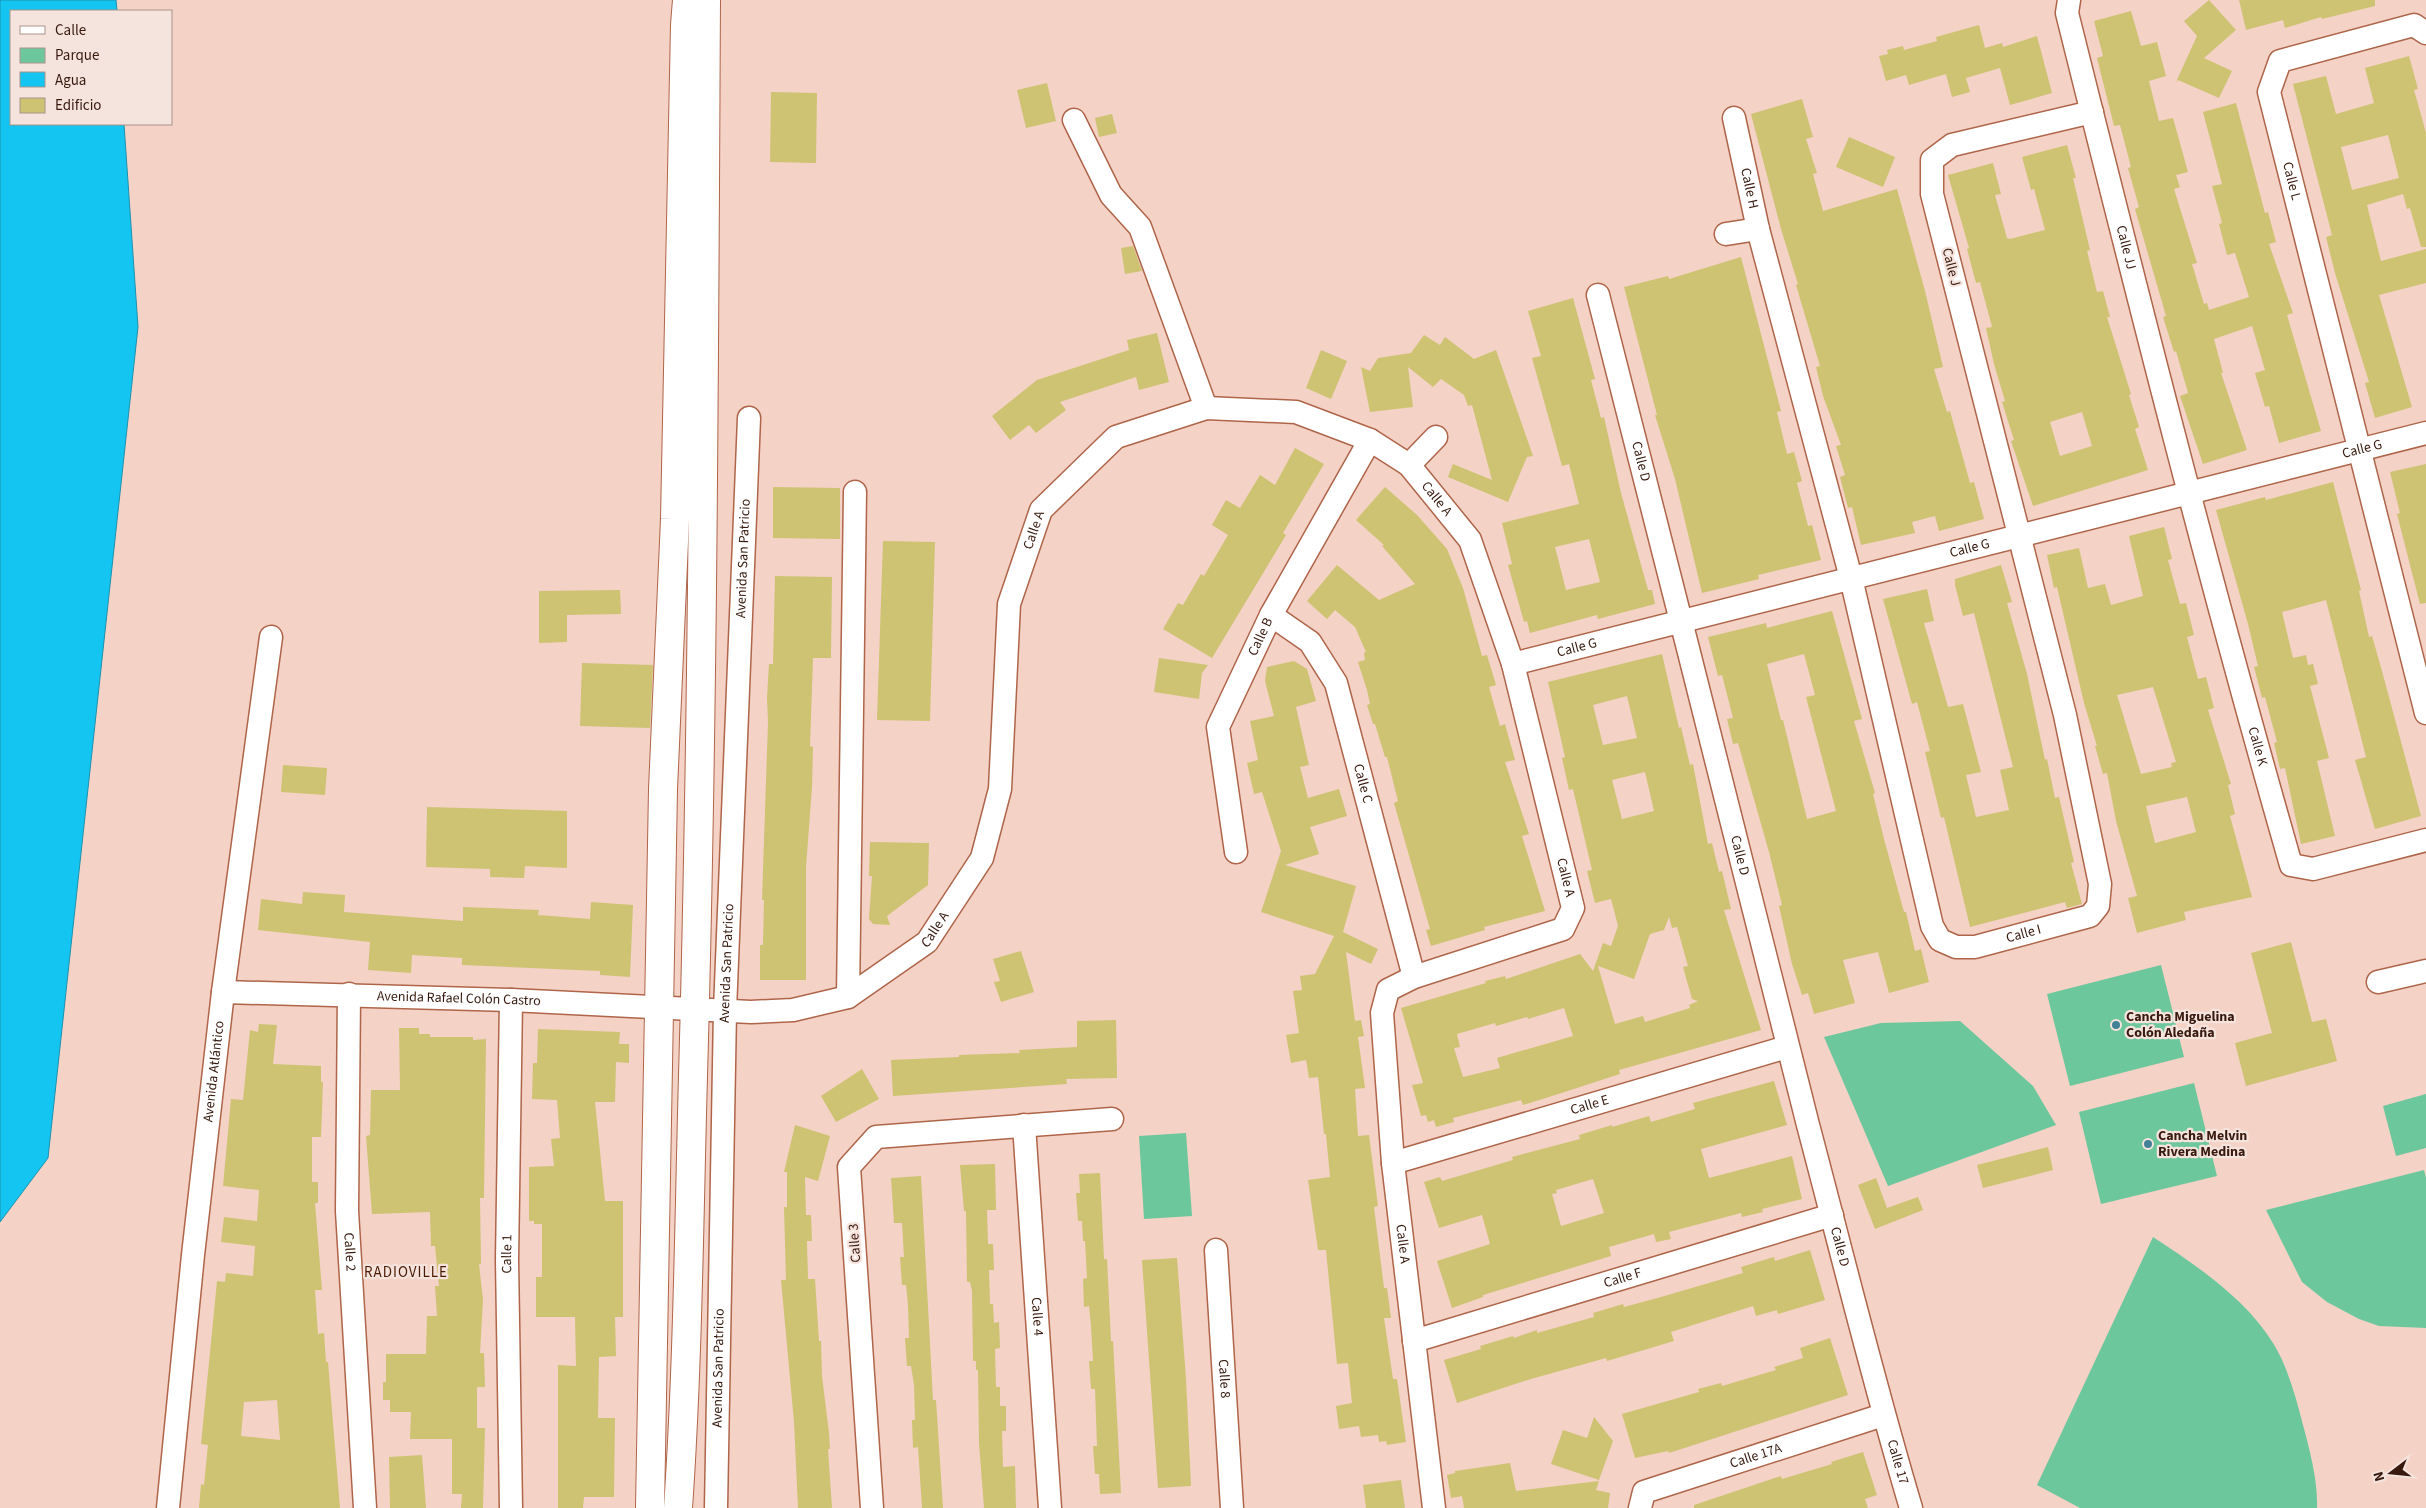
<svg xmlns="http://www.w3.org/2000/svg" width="2426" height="1508" viewBox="0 0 2426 1508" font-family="'Source Sans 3',sans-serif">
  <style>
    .green { fill: #6dc79d }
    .water { fill: #14c5f1; stroke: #1e91ad }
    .building { fill: #cec372; fill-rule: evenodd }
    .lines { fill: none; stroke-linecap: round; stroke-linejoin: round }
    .minor-casing { stroke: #ae6549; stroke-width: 25 }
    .major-casing { stroke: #ae6549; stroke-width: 30 }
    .minor { stroke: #fff; stroke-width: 22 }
    .major { stroke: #fff; stroke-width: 28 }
    .poi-dot { fill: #428196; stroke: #f5e4dd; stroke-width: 2 }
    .labels { text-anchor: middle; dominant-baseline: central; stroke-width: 4.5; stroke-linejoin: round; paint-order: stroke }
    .street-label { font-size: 14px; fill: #37190e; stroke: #f5e4dd }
    .poi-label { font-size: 14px; font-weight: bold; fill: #37190e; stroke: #f5e4dd; text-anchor: start }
    .neighbourhood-label { font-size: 15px; letter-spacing: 1px; fill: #4b1903; stroke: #f5e4dd }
  </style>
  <rect width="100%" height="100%" fill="#f4d2c6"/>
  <g class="green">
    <path d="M2161,965L2184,1057L2070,1086L2047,994Z"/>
    <path d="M1960,1021L2033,1086L2056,1125L1888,1186L1824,1037L1881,1023Z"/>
    <path d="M2194,1083L2217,1176L2101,1204L2079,1112Z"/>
    <path d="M2426,1094V1148L2396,1156L2383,1106Z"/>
    <path d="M1186,1133L1192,1216L1144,1219L1139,1136Z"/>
    <path d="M2424,1170L2426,1178V1328L2379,1326L2359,1319L2327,1302L2302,1282L2266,1210Z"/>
    <path d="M2153,1237C2196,1265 2246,1299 2273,1343C2288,1367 2296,1398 2303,1425C2310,1451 2318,1481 2317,1508H2080L2037,1485Z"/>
  </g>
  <path class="water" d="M0,0H116L117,11H11V124H124L138,327L48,1158L0,1222Z"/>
  <g class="building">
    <path d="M2209,0L2236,30L2204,58L2232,71L2219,98L2178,80L2176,82L2197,36L2184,21Z"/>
    <path d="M2239,0H2375V6L2322,19L2321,17L2285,28L2283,20L2246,30Z"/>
    <path d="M2131,11L2141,46L2157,42L2166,76L2149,81L2159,121L2173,118L2188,172L2176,175L2180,187L2174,189L2197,263L2192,264L2204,304L2207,303L2209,310L2249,297L2235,253L2227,255L2219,224L2222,223L2212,186L2222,184L2203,112L2236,103L2265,213L2268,212L2276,242L2269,244L2293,313L2287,315L2321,431L2279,443L2269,406L2265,407L2255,373L2265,370L2252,326L2214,339L2223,373H2221L2247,450L2203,464L2180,396L2188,393L2176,351L2174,352L2163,317L2166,316L2135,209L2139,207L2128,168L2131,167L2120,125L2114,126L2097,58L2103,56L2094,21Z"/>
    <path d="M1979,25L1985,48L2002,43L2003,47L2037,36L2052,93L2010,105L2000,68L1966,78L1970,92L1952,97L1946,74L1909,85L1906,75L1886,81L1879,56L1888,54L1887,50L1903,46L1904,50L1937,41L1936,37Z"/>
    <path d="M2409,56L2418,89L2414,90L2426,133V247H2421L2410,208L2407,209L2403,194L2367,205L2381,261L2426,249V283L2379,295L2412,407L2375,418L2365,383L2369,382L2335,273L2326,237L2332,235L2293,84L2326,76L2336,114L2374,103L2365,68ZM2388,135L2399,178L2352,190L2341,147Z"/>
    <path d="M1047,83L1056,121L1026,128L1017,90Z"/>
    <path d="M771,92L817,93L816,163L770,162Z"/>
    <path d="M1802,99L1813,137L1806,139L1817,173L1813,174L1823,211L1897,189L1925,291L1943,367L1934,369L1947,412L1950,411L1970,483L1974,482L1984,519L1939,531L1935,516L1912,522L1915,533L1861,545L1852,507L1848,508L1840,477L1845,475L1836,446L1841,445L1823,396L1816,367L1820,366L1796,285L1798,284L1781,229L1751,114Z"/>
    <path d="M1112,114L1117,133L1099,137L1095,118Z"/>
    <path d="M1849,137L1895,157L1883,187L1836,167Z"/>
    <path d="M2067,145L2076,178H2073L2090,250L2087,251L2097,292L2103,291L2110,317H2107L2131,394L2129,395L2139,427L2135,429L2148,470L2033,506L2011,441L2014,440L2002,402L2005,401L1994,364L1986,328L1992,327L1980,282L1976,283L1967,249L1969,248L1948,175L1993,163L2001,194L1995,195L2007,238L2010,239L2045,230L2034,189L2031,190L2022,157ZM2082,412L2092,446L2060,456L2050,422Z"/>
    <path d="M1133,246L1142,271L1125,274L1121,248Z"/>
    <path d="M1741,257L1781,411L1777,412L1787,454L1794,452L1802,481L1797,483L1808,526L1812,525L1821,560L1758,575L1759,579L1702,593L1675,479L1655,415H1657L1624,287L1668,276L1669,279Z"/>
    <path d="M1573,298L1595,379L1591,380L1601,418L1604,417L1621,493L1648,590H1652L1655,604L1598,619L1597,615L1530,633L1527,621L1524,622L1508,565L1512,564L1502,523L1579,504L1569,464L1562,466L1532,358L1541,356L1528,311ZM1589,539L1600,582L1566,590L1555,547Z"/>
    <path d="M1157,333L1169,382L1139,390L1136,377L1060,402L1066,410L1036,433L1029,425L1010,440L992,416L1037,380L1129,350L1127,340Z"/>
    <path d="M1424,335L1440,345L1445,337L1474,359L1496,350L1533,456L1527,457L1508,502L1448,477L1453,464L1492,480L1472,405L1468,406L1464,395L1441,379L1433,387L1408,367L1413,407L1370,412L1361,367L1370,371L1378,358L1411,353Z"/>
    <path d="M1321,350L1347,361L1331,399L1306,388Z"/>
    <path d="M1295,448L1324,464L1283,533L1286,535L1271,560L1212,658L1163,629L1178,603L1183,605L1201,574L1204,576L1228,535L1212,525L1226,500L1240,508L1260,475L1275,485Z"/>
    <path d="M2426,464V603L2420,604L2397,514L2400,513L2390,472Z"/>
    <path d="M2333,482L2361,590L2359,591L2369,637L2372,636L2382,671L2421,816L2375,829L2355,760L2366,757L2326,600L2282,612L2293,658L2306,655L2308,665L2313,664L2318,684L2310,686L2329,758L2317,761L2335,836L2301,844L2285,768L2280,769L2274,743L2277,742L2265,697L2262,698L2254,667L2258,666L2248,624L2216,510L2265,497L2266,500Z"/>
    <path d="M773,487L840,488V539L773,538Z"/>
    <path d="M1385,487L1417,515L1447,549L1463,588L1482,656L1487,655L1496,685L1489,687L1500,726L1505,724L1515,760L1505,762L1529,834L1522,836L1545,911L1484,927L1485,930L1431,946L1426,930L1430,929L1394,803L1398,801L1387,757H1385L1375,724H1373L1367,705L1370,704L1367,690L1358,662L1365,660L1364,653L1366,652L1355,627L1335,610L1327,619L1307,601L1337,565L1379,600L1415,584L1382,546L1384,545L1356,520Z"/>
    <path d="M2164,527L2172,559L2168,560L2180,604L2186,603L2194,635L2187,637L2198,679L2206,677L2214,708L2208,710L2231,784L2228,785L2235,814L2230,816L2252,897L2184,912L2186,920L2137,933L2128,898L2137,896L2116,821L2107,773L2103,774L2095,746H2097L2084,703L2057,587L2054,588L2047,555L2079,548L2088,588L2105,584L2111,605L2143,596L2129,536ZM2153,687L2176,762L2171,763L2172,767L2141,774L2117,695ZM2187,797L2196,832L2155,843L2146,806Z"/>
    <path d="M883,541L935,542L930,721L877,720Z"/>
    <path d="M2001,565L2012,602L2007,603L2027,674L2045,760L2047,759L2055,798L2059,797L2074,862L2071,863L2082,904L2067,908L2065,902L1970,927L1944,817L1941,818L1925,752L1930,751L1917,702L1912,704L1883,599L1927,589L1934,621L1924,623L1948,707L1963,704L1981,772L1966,775L1976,817L2009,810L2000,770L2013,767L1974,613L1963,616L1955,585V579Z"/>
    <path d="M775,576L832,577L831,658H813L810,746L813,747L812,787L806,867V980H760V945H763L764,900H762L768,722L767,698L769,664H773Z"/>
    <path d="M620,590L621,614L567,615V642L539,643V591Z"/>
    <path d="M1832,611L1862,719L1854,721L1875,793L1873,794L1884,839L1904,912H1906L1915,951L1921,949L1929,982L1889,993L1878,952L1843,960L1855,1003L1814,1014L1808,993L1802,995L1792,964L1779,906L1782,905L1769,852L1738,743L1733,744L1727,719L1733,718L1722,675L1718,676L1708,637L1766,623L1767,628ZM1804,654L1815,695L1806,697L1836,811L1807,819L1783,720H1781L1767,664Z"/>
    <path d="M1662,654L1679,728L1681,727L1690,765L1693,764L1708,844L1712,843L1719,872L1722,871L1731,909L1724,910L1761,1030L1619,1070L1620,1074L1549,1097L1523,1105L1521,1100L1453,1118L1454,1122L1436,1127L1434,1120L1428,1122L1426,1115L1421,1116L1412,1085L1423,1083L1401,1008L1486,983L1485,981L1505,976L1506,979L1580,954L1593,971L1603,943L1611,946L1618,926L1611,899L1595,903L1587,871L1592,870L1573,789L1569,790L1562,758L1565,757L1548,682ZM1627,696L1637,738L1603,745L1593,705ZM1645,772L1654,811L1622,819L1612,780ZM1669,917L1672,928L1677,927L1688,966L1683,967L1692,999L1698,1001L1689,1005L1690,1008L1645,1022L1643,1016L1615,1024L1598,966L1634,979L1650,934L1664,930ZM1564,1008L1573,1036L1497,1058L1500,1068L1463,1077L1454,1048L1460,1047L1457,1034L1495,1023L1496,1026L1527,1017L1528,1019Z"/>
    <path d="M1159,658L1208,665L1202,673L1199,699L1154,692Z"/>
    <path d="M1294,661L1307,669L1316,701L1296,707L1309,765L1300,767L1308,798L1339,789L1347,816L1310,827L1319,854L1285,865L1356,886L1343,932L1378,949L1371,964L1346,952L1355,1021L1361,1020L1364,1036L1358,1037L1365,1088L1355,1089L1358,1136L1369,1135L1378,1206L1374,1207L1384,1288H1387L1391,1318H1384L1393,1379H1397L1406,1442L1387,1445L1386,1441L1379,1442L1378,1435L1361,1437L1359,1426L1339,1429L1336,1406L1352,1403L1348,1363L1337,1364L1326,1250H1318L1308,1180L1330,1177L1326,1134H1324L1318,1077L1309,1078L1306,1060L1291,1063L1286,1035L1299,1033L1293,991L1302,990L1300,976L1315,974L1334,936L1261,912L1281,851L1262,792L1254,794L1247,763L1258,760L1250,721L1274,716L1265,681L1267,667Z"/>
    <path d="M582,663L653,665L650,728L580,726Z"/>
    <path d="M283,765L327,768L325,795L281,792Z"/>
    <path d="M427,807L567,811V868L525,866L524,878L490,877V869L426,867Z"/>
    <path d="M870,842L929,843L928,885L887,916L890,925L873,924L869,919L872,876H869Z"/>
    <path d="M303,892L345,895L344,912L463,921V907L539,910L538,915L590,919L591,902L633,905L630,977L600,975V971L462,965V958L412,955L411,973L368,970L370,942L258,930L261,899L302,904Z"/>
    <path d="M2291,942L2312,1022L2326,1019L2337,1061L2246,1086L2235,1043L2272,1033L2251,953Z"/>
    <path d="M1021,951L1034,992L1001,1002L994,982L1000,981L993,959Z"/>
    <path d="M1116,1020L1117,1078L1066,1079L1067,1084L893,1096L891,1060L959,1057V1055L1020,1053L1019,1050L1077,1047V1021Z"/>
    <path d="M259,1024L277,1025L273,1064L321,1066V1082H323L321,1137H312V1182H318V1203H315L322,1290H315L318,1334L324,1333L326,1362H328L340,1508H199L201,1484L204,1485L208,1445L201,1444L217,1281L225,1282L226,1273L253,1276L255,1246L221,1242L224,1217L257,1221L259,1190L223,1186L231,1099L243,1100L250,1030L258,1032ZM277,1400L280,1440L241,1436L244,1402Z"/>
    <path d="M399,1028H419V1034H430V1037H473V1040L486,1039L484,1198H480L481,1264H479L483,1300L480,1353H484L485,1387H477V1428H485L483,1508H461L462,1494H452V1439H410L411,1412H390V1400H383V1382H386V1354H426L427,1316H437L435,1286H439L435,1246H431L430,1212L372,1214L366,1136L370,1135L371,1090H400Z"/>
    <path d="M538,1029L620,1032L619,1044H629V1063L616,1062L615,1102H595L605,1201H623V1317H615L616,1356L599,1357L598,1418H615L614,1497H584L583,1508H558V1365L576,1366L575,1317H536V1277H542V1224H534V1221H529V1167L554,1166L551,1139L560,1138L557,1100L532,1099L533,1063H537Z"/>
    <path d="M862,1069L879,1099L836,1122L821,1096Z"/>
    <path d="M1774,1081L1787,1125L1701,1149L1709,1178L1792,1156L1802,1199L1762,1209L1763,1212L1742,1217L1741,1213L1669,1232L1671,1239L1656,1242L1654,1234L1609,1247L1611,1256L1483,1295V1297L1452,1308L1437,1261L1490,1244L1482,1215L1439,1228L1424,1182L1440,1177L1442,1181L1513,1160L1512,1157L1580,1139L1579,1135L1612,1125V1127L1649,1116L1651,1122L1695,1109L1693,1103ZM1593,1179L1604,1213L1561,1226L1552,1194L1557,1193L1556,1190Z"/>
    <path d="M795,1125L830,1136L818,1181L805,1177L806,1215H811L812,1241H807L808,1279H815L819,1341H821L822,1376L829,1433L830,1449H828L832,1508H798L794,1422L781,1280H786L784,1207H787V1172H784Z"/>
    <path d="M2048,1147L2053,1170L1983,1188L1977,1165Z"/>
    <path d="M995,1164L996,1210H987L988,1244H993L994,1270H989L990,1304H993L994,1323L999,1322L1000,1348L995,1349L996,1387H1000V1406H1006V1431H1002L1003,1467L1015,1466L1016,1508H984L979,1443L978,1370H976V1361H973L972,1291L970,1282H967L966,1211H964L960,1165Z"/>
    <path d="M1100,1173L1104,1259H1107L1111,1341H1113L1121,1493L1100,1494L1099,1474H1095L1093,1446H1097L1095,1389H1091L1089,1361H1093L1091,1326L1089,1306L1084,1307L1083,1279L1087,1278L1085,1241H1083L1082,1221H1078L1076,1193H1080L1079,1174Z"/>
    <path d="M921,1176L933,1400H936L943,1508H922L918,1447L913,1448L912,1420H915L914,1385L911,1366H907L905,1338H909L908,1305L906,1285H902L900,1257H904L902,1223H894L891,1178Z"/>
    <path d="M1876,1178L1887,1208L1918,1197L1923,1210L1875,1229L1858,1185Z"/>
    <path d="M1810,1250L1825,1300L1778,1314L1777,1310L1756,1316L1753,1306L1671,1332L1674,1341L1607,1361L1606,1358L1531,1379L1457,1403L1444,1360L1481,1349L1480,1346L1513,1336L1514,1338L1537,1330V1333L1594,1317L1593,1313L1623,1304L1624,1307L1661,1297L1743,1273L1741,1267L1774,1257L1775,1261Z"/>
    <path d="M1177,1258L1186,1379L1191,1486L1158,1488L1142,1260Z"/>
    <path d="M1830,1338L1848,1395L1669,1453L1668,1451L1635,1458L1622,1414L1699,1392L1698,1389L1721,1383L1722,1386L1776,1370L1774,1367L1803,1358L1800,1348Z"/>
    <path d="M1594,1417L1613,1441L1599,1480L1551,1464L1563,1430L1587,1438Z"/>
    <path d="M1863,1452L1877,1495L1865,1499L1868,1508H1694V1505L1781,1476L1782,1479L1832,1464L1831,1462Z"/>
    <path d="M422,1455L426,1508H390L389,1457Z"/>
    <path d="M1510,1463L1516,1491L1599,1481L1596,1490L1610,1493L1608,1508H1464L1462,1496L1451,1498L1447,1475L1455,1473V1471Z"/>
    <path d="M1401,1480L1405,1508H1366L1363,1485Z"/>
  </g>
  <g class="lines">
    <defs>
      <g id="minor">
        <path id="s1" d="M2069,0L2067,13C2138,298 2210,583 2291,865L2313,869L2426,840"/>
        <path id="s2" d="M2426,33L2414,25L2280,61L2269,92L2426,713"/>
        <path id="s3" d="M1734,118L1758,229L1851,578L1932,926L1940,940L1956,947H1975L2090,916L2098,906L2100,884L2065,715L1932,194V160L1952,145L2092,112"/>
        <path d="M1074,120L1111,195L1140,227L1206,408"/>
        <path d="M1726,234L1758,229"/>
        <path id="s4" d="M1598,295C1670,571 1737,849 1808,1125C1842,1253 1873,1381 1911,1508"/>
        <path d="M1409,465L1436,437"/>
        <path id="s5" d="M1271,615L1310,642L1336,683L1414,977"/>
        <path id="s6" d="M1513,664L2426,433"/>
        <path id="s7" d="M1236,852L1218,727L1271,615L1370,440"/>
        <path d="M2378,982L2426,971"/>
        <path id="s8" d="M223,992L511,1000L751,1012L793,1010L848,997L927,942L982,858L1000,789L1009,604L1041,510L1116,437L1206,408L1296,412L1370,440L1409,465L1470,540L1513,664L1573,908L1563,929L1414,977L1388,990L1382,1013L1393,1163L1434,1508"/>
        <path id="s9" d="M349,994L347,1211L365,1508"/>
        <path d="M848,997L855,492"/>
        <path id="s10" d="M1024,1125L1050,1508"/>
        <path id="s11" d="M1393,1163L1787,1047"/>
        <path id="s12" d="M1216,1250L1232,1508"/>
        <path id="s13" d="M1414,1341L1832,1215"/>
        <path id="s14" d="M168,1508L193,1255L223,992L271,637"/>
        <path id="s15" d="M511,1508L507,1260L511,1000"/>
        <path id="s16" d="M716,1508L725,1010L749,418"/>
        <path d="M872,1508L849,1167L876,1137L1112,1119"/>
        <path id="s17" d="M1640,1508L1644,1492L1883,1415"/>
      </g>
      <g id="major">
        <path d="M650,1508L663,789L675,519L685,25L687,0"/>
        <path d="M678,1508C688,1364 689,1220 693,1076C703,718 704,359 706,0"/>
      </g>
    </defs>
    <use href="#minor" class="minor-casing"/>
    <use href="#major" class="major-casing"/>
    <use href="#minor" class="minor"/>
    <use href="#major" class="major"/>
  </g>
  <g class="poi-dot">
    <circle cx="2116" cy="1025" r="5"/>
    <circle cx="2148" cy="1144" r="5"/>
  </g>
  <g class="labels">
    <g class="street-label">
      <text stroke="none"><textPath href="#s2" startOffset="278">Calle L</textPath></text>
      <text stroke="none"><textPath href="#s3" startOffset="72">Calle H</textPath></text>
      <text stroke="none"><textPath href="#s1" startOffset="255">Calle JJ</textPath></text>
      <text transform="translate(1951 267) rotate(76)">Calle J</text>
      <text stroke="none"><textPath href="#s6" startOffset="876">Calle G</textPath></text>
      <text stroke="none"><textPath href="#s4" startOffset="172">Calle D</textPath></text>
      <text stroke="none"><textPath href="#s8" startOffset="1638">Calle A</textPath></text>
      <text stroke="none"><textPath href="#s8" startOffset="1158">Calle A</textPath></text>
      <text stroke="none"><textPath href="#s6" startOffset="471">Calle G</textPath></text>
      <text stroke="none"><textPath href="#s16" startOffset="950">Avenida San Patricio</textPath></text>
      <text stroke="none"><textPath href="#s7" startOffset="226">Calle B</textPath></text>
      <text stroke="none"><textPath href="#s6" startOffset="66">Calle G</textPath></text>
      <text stroke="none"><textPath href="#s1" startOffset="771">Calle K</textPath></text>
      <text stroke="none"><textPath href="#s5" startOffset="200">Calle C</textPath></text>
      <text stroke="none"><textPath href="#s4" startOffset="578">Calle D</textPath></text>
      <text stroke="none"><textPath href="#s8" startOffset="2042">Calle A</textPath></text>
      <text stroke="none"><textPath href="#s8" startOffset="738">Calle A</textPath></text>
      <text stroke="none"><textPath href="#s3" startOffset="935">Calle I</textPath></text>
      <text stroke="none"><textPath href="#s16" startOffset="545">Avenida San Patricio</textPath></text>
      <text stroke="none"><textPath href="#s8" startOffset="236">Avenida Rafael Colón Castro</textPath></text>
      <text stroke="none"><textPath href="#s14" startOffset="439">Avenida Atlántico</textPath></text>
      <text stroke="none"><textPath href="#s11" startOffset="205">Calle E</textPath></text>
      <text transform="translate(855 1243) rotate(-94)">Calle 3</text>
      <text stroke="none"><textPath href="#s8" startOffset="2538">Calle A</textPath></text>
      <text stroke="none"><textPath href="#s4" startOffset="982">Calle D</textPath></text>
      <text stroke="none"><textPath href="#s9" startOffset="258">Calle 2</textPath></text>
      <text stroke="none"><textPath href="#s15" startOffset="254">Calle 1</textPath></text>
      <text stroke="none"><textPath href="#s13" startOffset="218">Calle F</textPath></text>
      <text stroke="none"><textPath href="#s10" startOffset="192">Calle 4</textPath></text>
      <text stroke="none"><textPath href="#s16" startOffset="140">Avenida San Patricio</textPath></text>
      <text stroke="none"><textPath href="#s12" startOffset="129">Calle 8</textPath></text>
      <text stroke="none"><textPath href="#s17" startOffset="134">Calle 17A</textPath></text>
      <text stroke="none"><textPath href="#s4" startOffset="1205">Calle 17</textPath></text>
    </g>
    <g class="poi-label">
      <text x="2126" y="1017">Cancha Miguelina<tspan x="2126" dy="16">Colón Aledaña</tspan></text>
      <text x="2158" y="1136">Cancha Melvin<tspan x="2158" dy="16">Rivera Medina</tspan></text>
    </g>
    <g class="neighbourhood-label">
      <text x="406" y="1272">RADIOVILLE</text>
    </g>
  </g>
  <rect x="10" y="10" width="162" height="115" fill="#f5e4dd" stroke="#a9938a"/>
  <rect x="20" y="26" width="25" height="8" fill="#ffffff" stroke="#a9938a"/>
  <text x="55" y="35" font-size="15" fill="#37190e">Calle</text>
  <rect x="20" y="48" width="25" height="15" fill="#6dc79d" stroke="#a9938a"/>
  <text x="55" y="60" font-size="15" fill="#37190e">Parque</text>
  <rect x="20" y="72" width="25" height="15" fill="#14c5f1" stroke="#a9938a"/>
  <text x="55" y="85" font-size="15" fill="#37190e">Agua</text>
  <rect x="20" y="98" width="25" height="15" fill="#cec372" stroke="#a9938a"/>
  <text x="55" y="110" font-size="15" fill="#37190e">Edificio</text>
  <g transform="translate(2391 1473) rotate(254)" stroke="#f5e4dd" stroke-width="4" paint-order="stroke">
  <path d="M0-4L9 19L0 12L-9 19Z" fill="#37190e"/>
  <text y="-8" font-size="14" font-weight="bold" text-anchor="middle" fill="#37190e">N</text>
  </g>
</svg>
